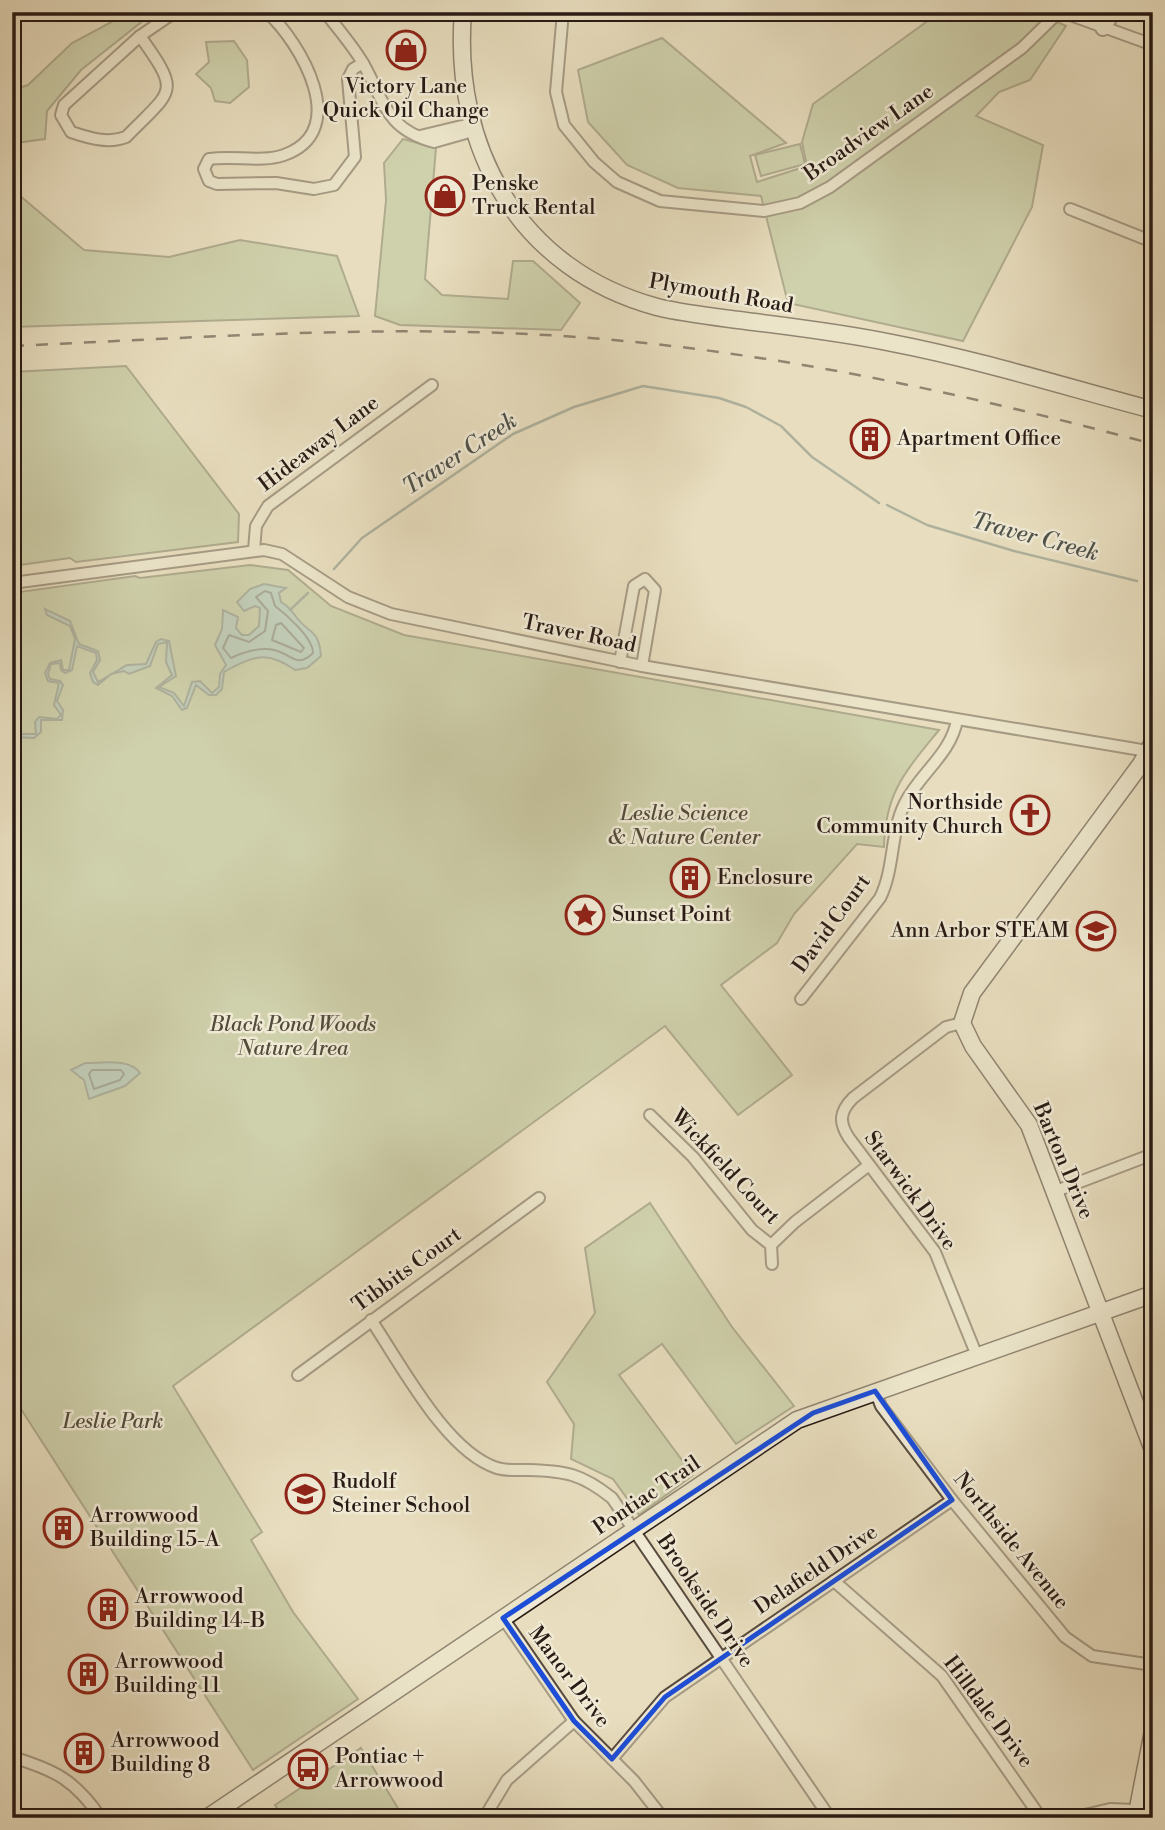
<svg xmlns="http://www.w3.org/2000/svg" width="1165" height="1830" viewBox="0 0 1165 1830" font-family="'Libre Bodoni',serif">
  <style>
    .green { fill: #b2c295; stroke: #6d6e54; stroke-width: 2 }
    .water { fill: #97bcb4; stroke: #6b7b74; stroke-width: 2 }
    .lines { fill: none; stroke-linecap: round; stroke-linejoin: round }
    .shore { stroke: #606b64; stroke-width: 2 }
    .stream { stroke: #6b7b74; stroke-width: 2.5 }
    .minor-casing { stroke: #584b3f; stroke-width: 14 }
    .tertiary-casing { stroke: #584b3f; stroke-width: 18 }
    .secondary-casing { stroke: #281a14; stroke-width: 19 }
    .minor { stroke: #f0ead5; stroke-width: 10 }
    .tertiary { stroke: #f0ead5; stroke-width: 14 }
    .secondary { stroke: #f0ead5; stroke-width: 16 }
    .rail { stroke: #281a14; stroke-width: 2.5; stroke-dasharray: 12 12; stroke-linecap: butt }
    .marked { fill: none; stroke: #1d4ed8; stroke-width: 5; stroke-linejoin: round }
    .labels { text-anchor: middle; dominant-baseline: central; stroke-width: 5; stroke-linejoin: round; paint-order: stroke }
    .poi-label { font-size: 21px; fill: #281a14; stroke: #f0ead5; text-anchor: start }
    .street-label { font-size: 21px; fill: #281a14; stroke: #f0ead5 }
    .park-label { font-size: 21px; font-style: italic; fill: #514c3b; stroke: #f0ead5 }
    .water-label { font-size: 23px; font-style: italic; fill: #4f534c; stroke: #f0ead5 }
  </style>
  <rect width="100%" height="100%" fill="#e8debf"/>
  <filter id="stains"><feTurbulence type="fractalNoise" baseFrequency=".00286" numOctaves="4"/><feColorMatrix values="0 0 0 0 .2 0 0 0 0 .09 0 0 0 0 .02 0 0 0 .5 -.17"/></filter>
  <radialGradient id="worn" r=".72"><stop offset=".6" stop-color="#630" stop-opacity="0"/><stop offset="1" stop-color="#630" stop-opacity=".3"/></radialGradient>
  <g class="green">
    <path d="M122,12H154L81,70L47,111L45,139L16,143L12,150V90L28,85L72,43L119,18Z"/>
    <path d="M940,12H1036L1066,26L1030,80L999,92L976,116L1043,145L1032,207L963,341L788,303L761,196L678,188L627,165L588,122L578,70L662,38L786,143L750,156L757,182L807,166L802,142L813,104Z"/>
    <path d="M234,41L247,60L249,87L230,103L215,101L211,88L196,74L209,62L206,42Z"/>
    <path d="M403,139L436,148L425,279L442,295L508,299L513,261H533L580,303L561,330L400,325L375,316L386,200L384,163Z"/>
    <path d="M800,144L805,164L761,176L755,155Z"/>
    <path d="M12,189L84,250L169,257L240,240L337,256L359,316L12,327Z"/>
    <path d="M126,366L239,514L238,542L76,562L70,558L12,566V372Z"/>
    <path d="M250,565L288,570L331,606L404,635L939,730C906,771 885,792 884,847L857,844L794,914L777,943L721,985L792,1075L738,1115L665,1026L173,1386L262,1532L251,1540L293,1612L358,1699L253,1770L12,1395V593L135,576L140,578Z"/>
    <path d="M650,1203L732,1327L794,1406L736,1444L662,1344L619,1375L693,1475L639,1515L613,1479L571,1459L574,1424L547,1382L595,1313L585,1248Z"/>
    <path d="M361,1748L404,1818H283L275,1805Z"/>
  </g>
  <g class="water">
    <path d="M264,584L286,588L279,593L281,602C289,607 291,610 297,618C309,634 319,629 321,656L307,668L295,670C267,650 252,656 224,672L222,689L216,695H209L196,685L187,708L182,710L172,696L156,688L172,675L166,662L167,642L158,644L150,666L129,674L124,671L111,674L98,685L93,682L90,673L97,660L96,653L77,646L72,670L65,673L61,670L60,663L51,664L48,674L50,679L60,681L63,685L57,701L63,710L62,720H41V732L34,738L12,737V734H36L35,722L39,717L57,719L61,715L54,705L59,683L48,681L45,673L50,663L61,660L63,670H69L75,639L70,626L47,615L45,609L70,621L79,644L98,651L100,660L93,672L98,682L127,665L146,664L156,642L161,639L169,641L176,676L159,687L174,693L184,706L192,682L200,681L212,693L219,687L220,674L226,665L215,645L222,629L223,610L238,617L236,628L242,635H249L259,626L260,608L255,606L244,611L237,602L250,589Z"/>
    <path d="M85,1063C102,1063 130,1058 140,1073L125,1086L89,1099L84,1080L71,1070Z"/>
  </g>
  <g class="lines">
    <g class="shore">
      <path d="M265,591L271,593L275,606C287,615 313,638 313,653C297,669 292,654 274,650C260,647 244,652 231,658L223,648L229,635L249,642L265,631L268,611L256,597Z"/>
      <path d="M281,623L304,648L301,652L272,640L276,625Z"/>
      <path d="M92,1070H121L124,1074L120,1080L94,1089L89,1074Z"/>
    </g>
    <g class="stream">
      <path d="M887,505L927,525L1014,551L1137,581"/>
      <path d="M334,569L362,538L513,434L574,407L643,386L719,398L746,407L781,426L812,457L879,503"/>
      <path d="M290,610L308,593"/>
    </g>
    <defs>
      <g id="minor">
        <path d="M267,12C301,43 352,131 284,155C261,163 234,155 209,159L204,169L209,181L217,184L276,183L314,189L334,185L355,157L348,79L353,69L363,63"/>
        <path d="M325,12C338,29 354,47 364,65C385,103 386,129 434,142L473,131"/>
        <path d="M563,12L556,92L564,125L594,162L617,182L660,201L764,211L800,203L830,187L1022,48L1059,12"/>
        <path d="M1062,12L1153,45"/>
        <path d="M140,36C181,94 174,88 126,137C108,144 89,138 71,132L61,115L64,105Z"/>
        <path d="M140,36L175,12"/>
        <path d="M420,136L470,124"/>
        <path d="M1070,209L1153,242"/>
        <path d="M254,550L256,526L268,506L432,385"/>
        <path d="M12,583L264,550L282,554L348,597L391,614L642,666L1153,752"/>
        <path d="M620,662L634,586L645,579L655,590L642,666"/>
        <path d="M801,999L880,898C895,868 890,832 905,803C920,773 951,754 957,720"/>
        <path d="M962,1023L946,1027L853,1098C839,1112 839,1123 849,1138L935,1252L977,1356"/>
        <path d="M650,1115L693,1157L752,1230L771,1245L795,1222L869,1165"/>
        <path d="M1056,1191L1153,1154"/>
        <path d="M771,1245L772,1264"/>
        <path d="M371,1320C401,1364 446,1452 497,1468C507,1471 518,1470 529,1470C566,1471 582,1474 612,1498L830,1818"/>
        <path d="M298,1375L539,1198"/>
        <path d="M875,1391L881,1406L952,1500L1065,1637L1092,1656L1153,1665"/>
        <path d="M834,1581L942,1676L1041,1818"/>
        <path d="M503,1618L574,1721L634,1781L663,1818"/>
        <path d="M12,1757C55,1770 75,1780 101,1818"/>
        <path d="M612,1759L665,1697L952,1500"/>
        <path d="M484,1818L507,1780L574,1721"/>
        <path d="M1072,1818L1110,1809L1135,1810"/>
      </g>
      <path id="tertiary" d="M1103,28L1113,12"/>
      <g id="secondary">
        <path d="M463,12C452,149 520,270 657,307C686,314 716,317 746,321C794,327 844,333 892,343C980,360 1066,387 1153,410"/>
        <path d="M1153,742L1141,764L972,993L962,1023L973,1046L1029,1125L1153,1450"/>
        <path d="M207,1818L797,1420L1153,1294"/>
        <path d="M1136,1818L1153,1731"/>
      </g>
    </defs>
    <use href="#minor" class="minor-casing"/>
    <use href="#tertiary" class="tertiary-casing"/>
    <use href="#secondary" class="secondary-casing"/>
    <use href="#minor" class="minor"/>
    <use href="#tertiary" class="tertiary"/>
    <use href="#secondary" class="secondary"/>
    <path class="rail" d="M12,346C195,338 379,324 562,336C763,349 959,392 1153,444"/>
  </g>
  <path d="M0 0H1165V1830H0ZM875,1391L952,1500L665,1697L612,1759L574,1721L503,1618L813,1413Z" fill="#e8debf" fill-opacity=".55" fill-rule="evenodd"/>
  <path class="marked" d="M875,1391L952,1500L665,1697L612,1759L574,1721L503,1618L813,1413Z"/>
  <defs>
    <symbol id="shop-ring" viewBox="-11 -11 22 22"><circle r="9.5" fill="#f0ead5" stroke="#8f2418" stroke-width="1.5"/><path d="M-5-2.5h2.3a2.7 3.5 0 0 1 5.4 0H5L5.5 6h-11ZM-1.5-2.5h3a1.5 2.3 0 0 0-3 0Z" fill="#8f2418"/></symbol>
    <symbol id="building-ring" viewBox="-11 -11 22 22"><circle r="9.5" fill="#f0ead5" stroke="#8f2418" stroke-width="1.5"/><path d="M-4-6H4V6H1V3H-1V6H-4ZM-2.5-4.3h1.7v1.8h-1.7ZM.8-4.3h1.7v1.8H.8ZM-2.5-1h1.7V.8h-1.7ZM.8-1h1.7V.8H.8Z" fill="#8f2418"/></symbol>
    <symbol id="church-ring" viewBox="-11 -11 22 22"><circle r="9.5" fill="#f0ead5" stroke="#8f2418" stroke-width="1.5"/><path d="M-1.2-6h2.4v3.5h3.3v2.4h-3.3V6h-2.4V-.1h-3.3v-2.4h3.3Z" fill="#8f2418"/></symbol>
    <symbol id="sight-ring" viewBox="-11 -11 22 22"><circle r="9.5" fill="#f0ead5" stroke="#8f2418" stroke-width="1.5"/><path d="M0-6L1.8-2.2L6-1.7L2.9 1.2L3.7 5.4L0 3.3L-3.7 5.4L-2.9 1.2L-6-1.7L-1.8-2.2Z" fill="#8f2418"/></symbol>
    <symbol id="school-ring" viewBox="-11 -11 22 22"><circle r="9.5" fill="#f0ead5" stroke="#8f2418" stroke-width="1.5"/><path d="M0-5L7-2L0 1L-7-2ZM-4 1L0 2.5L4 1V4Q0 6-4 4Z" fill="#8f2418"/></symbol>
    <symbol id="bus-ring" viewBox="-11 -11 22 22"><circle r="9.5" fill="#f0ead5" stroke="#8f2418" stroke-width="1.5"/><path d="M-5-6H5V4H4V6H2V4H-2V6H-4V4H-5ZM-3.5-4V0h7V-4ZM-3.5 1.2v1.5H-2V1.2ZM2 1.2v1.5H3.5V1.2Z" fill="#8f2418"/></symbol>
  </defs>
  <g fill-rule="evenodd">
    <use href="#shop-ring" x="384" y="28" width="44" height="44"/>
    <use href="#shop-ring" x="423" y="174" width="44" height="44"/>
    <use href="#building-ring" x="848" y="417" width="44" height="44"/>
    <use href="#church-ring" x="1008" y="793" width="44" height="44"/>
    <use href="#building-ring" x="668" y="856" width="44" height="44"/>
    <use href="#sight-ring" x="563" y="893" width="44" height="44"/>
    <use href="#school-ring" x="1074" y="909" width="44" height="44"/>
    <use href="#school-ring" x="283" y="1472" width="44" height="44"/>
    <use href="#building-ring" x="41" y="1506" width="44" height="44"/>
    <use href="#building-ring" x="86" y="1587" width="44" height="44"/>
    <use href="#building-ring" x="66" y="1652" width="44" height="44"/>
    <use href="#building-ring" x="62" y="1731" width="44" height="44"/>
    <use href="#bus-ring" x="286" y="1747" width="44" height="44"/>
  </g>
  <g class="labels">
    <g class="poi-label">
      <text x="406" y="87" text-anchor="middle">Victory Lane<tspan x="406" dy="24">Quick Oil Change</tspan></text>
      <text x="472" y="184">Penske<tspan x="472" dy="24">Truck Rental</tspan></text>
      <text x="897" y="439">Apartment Office</text>
      <text x="1003" y="803" text-anchor="end">Northside<tspan x="1003" dy="24">Community Church</tspan></text>
      <text x="717" y="878">Enclosure</text>
      <text x="612" y="915">Sunset Point</text>
      <text x="1069" y="931" text-anchor="end">Ann Arbor STEAM</text>
      <text x="332" y="1482">Rudolf<tspan x="332" dy="24">Steiner School</tspan></text>
      <text x="90" y="1516">Arrowwood<tspan x="90" dy="24">Building 15-A</tspan></text>
      <text x="135" y="1597">Arrowwood<tspan x="135" dy="24">Building 14-B</tspan></text>
      <text x="115" y="1662">Arrowwood<tspan x="115" dy="24">Building 11</tspan></text>
      <text x="111" y="1741">Arrowwood<tspan x="111" dy="24">Building 8</tspan></text>
      <text x="335" y="1757">Pontiac +<tspan x="335" dy="24">Arrowwood</tspan></text>
    </g>
    <g class="street-label">
      <text transform="translate(869 133) rotate(-35)">Broadview Lane</text>
      <text transform="translate(721 294) rotate(10)">Plymouth Road</text>
      <text transform="translate(319 444) rotate(-37)">Hideaway Lane</text>
      <text transform="translate(579 634) rotate(12)">Traver Road</text>
      <text transform="translate(832 924) rotate(-54)">David Court</text>
      <text transform="translate(1063 1161) rotate(67)">Barton Drive</text>
      <text transform="translate(725 1167) rotate(47)">Wickfield Court</text>
      <text transform="translate(910 1191) rotate(54)">Starwick Drive</text>
      <text transform="translate(407 1270) rotate(-36)">Tibbits Court</text>
      <text transform="translate(647 1496) rotate(-34)">Pontiac Trail</text>
      <text transform="translate(1011 1541) rotate(51)">Northside Avenue</text>
      <text transform="translate(816 1570) rotate(-34)">Delafield Drive</text>
      <text transform="translate(705 1601) rotate(56)">Brookside Drive</text>
      <text transform="translate(569 1677) rotate(53)">Manor Drive</text>
      <text transform="translate(988 1712) rotate(53)">Hilldale Drive</text>
    </g>
    <g class="park-label">
      <text x="684" y="814">Leslie Science<tspan x="684" dy="24">&amp; Nature Center</tspan></text>
      <text x="293" y="1025">Black Pond Woods<tspan x="293" dy="24">Nature Area</tspan></text>
      <text x="113" y="1422">Leslie Park</text>
    </g>
    <g class="water-label">
      <text transform="translate(460 454) rotate(-33)">Traver Creek</text>
      <text transform="translate(1035 537) rotate(15)">Traver Creek</text>
    </g>
  </g>
  <rect width="1165" height="1830" fill="none" stroke="#e8debf" stroke-width="42"/>
  <rect x="14" y="14" width="1137" height="1802" fill="none" stroke="#281a14" stroke-width="3.5"/>
  <rect x="21" y="21" width="1123" height="1788" fill="none" stroke="#281a14" stroke-width="2"/>
  <rect width="100%" height="100%" filter="url(#stains)"/>
  <rect width="100%" height="100%" fill="url(#worn)"/>
</svg>
